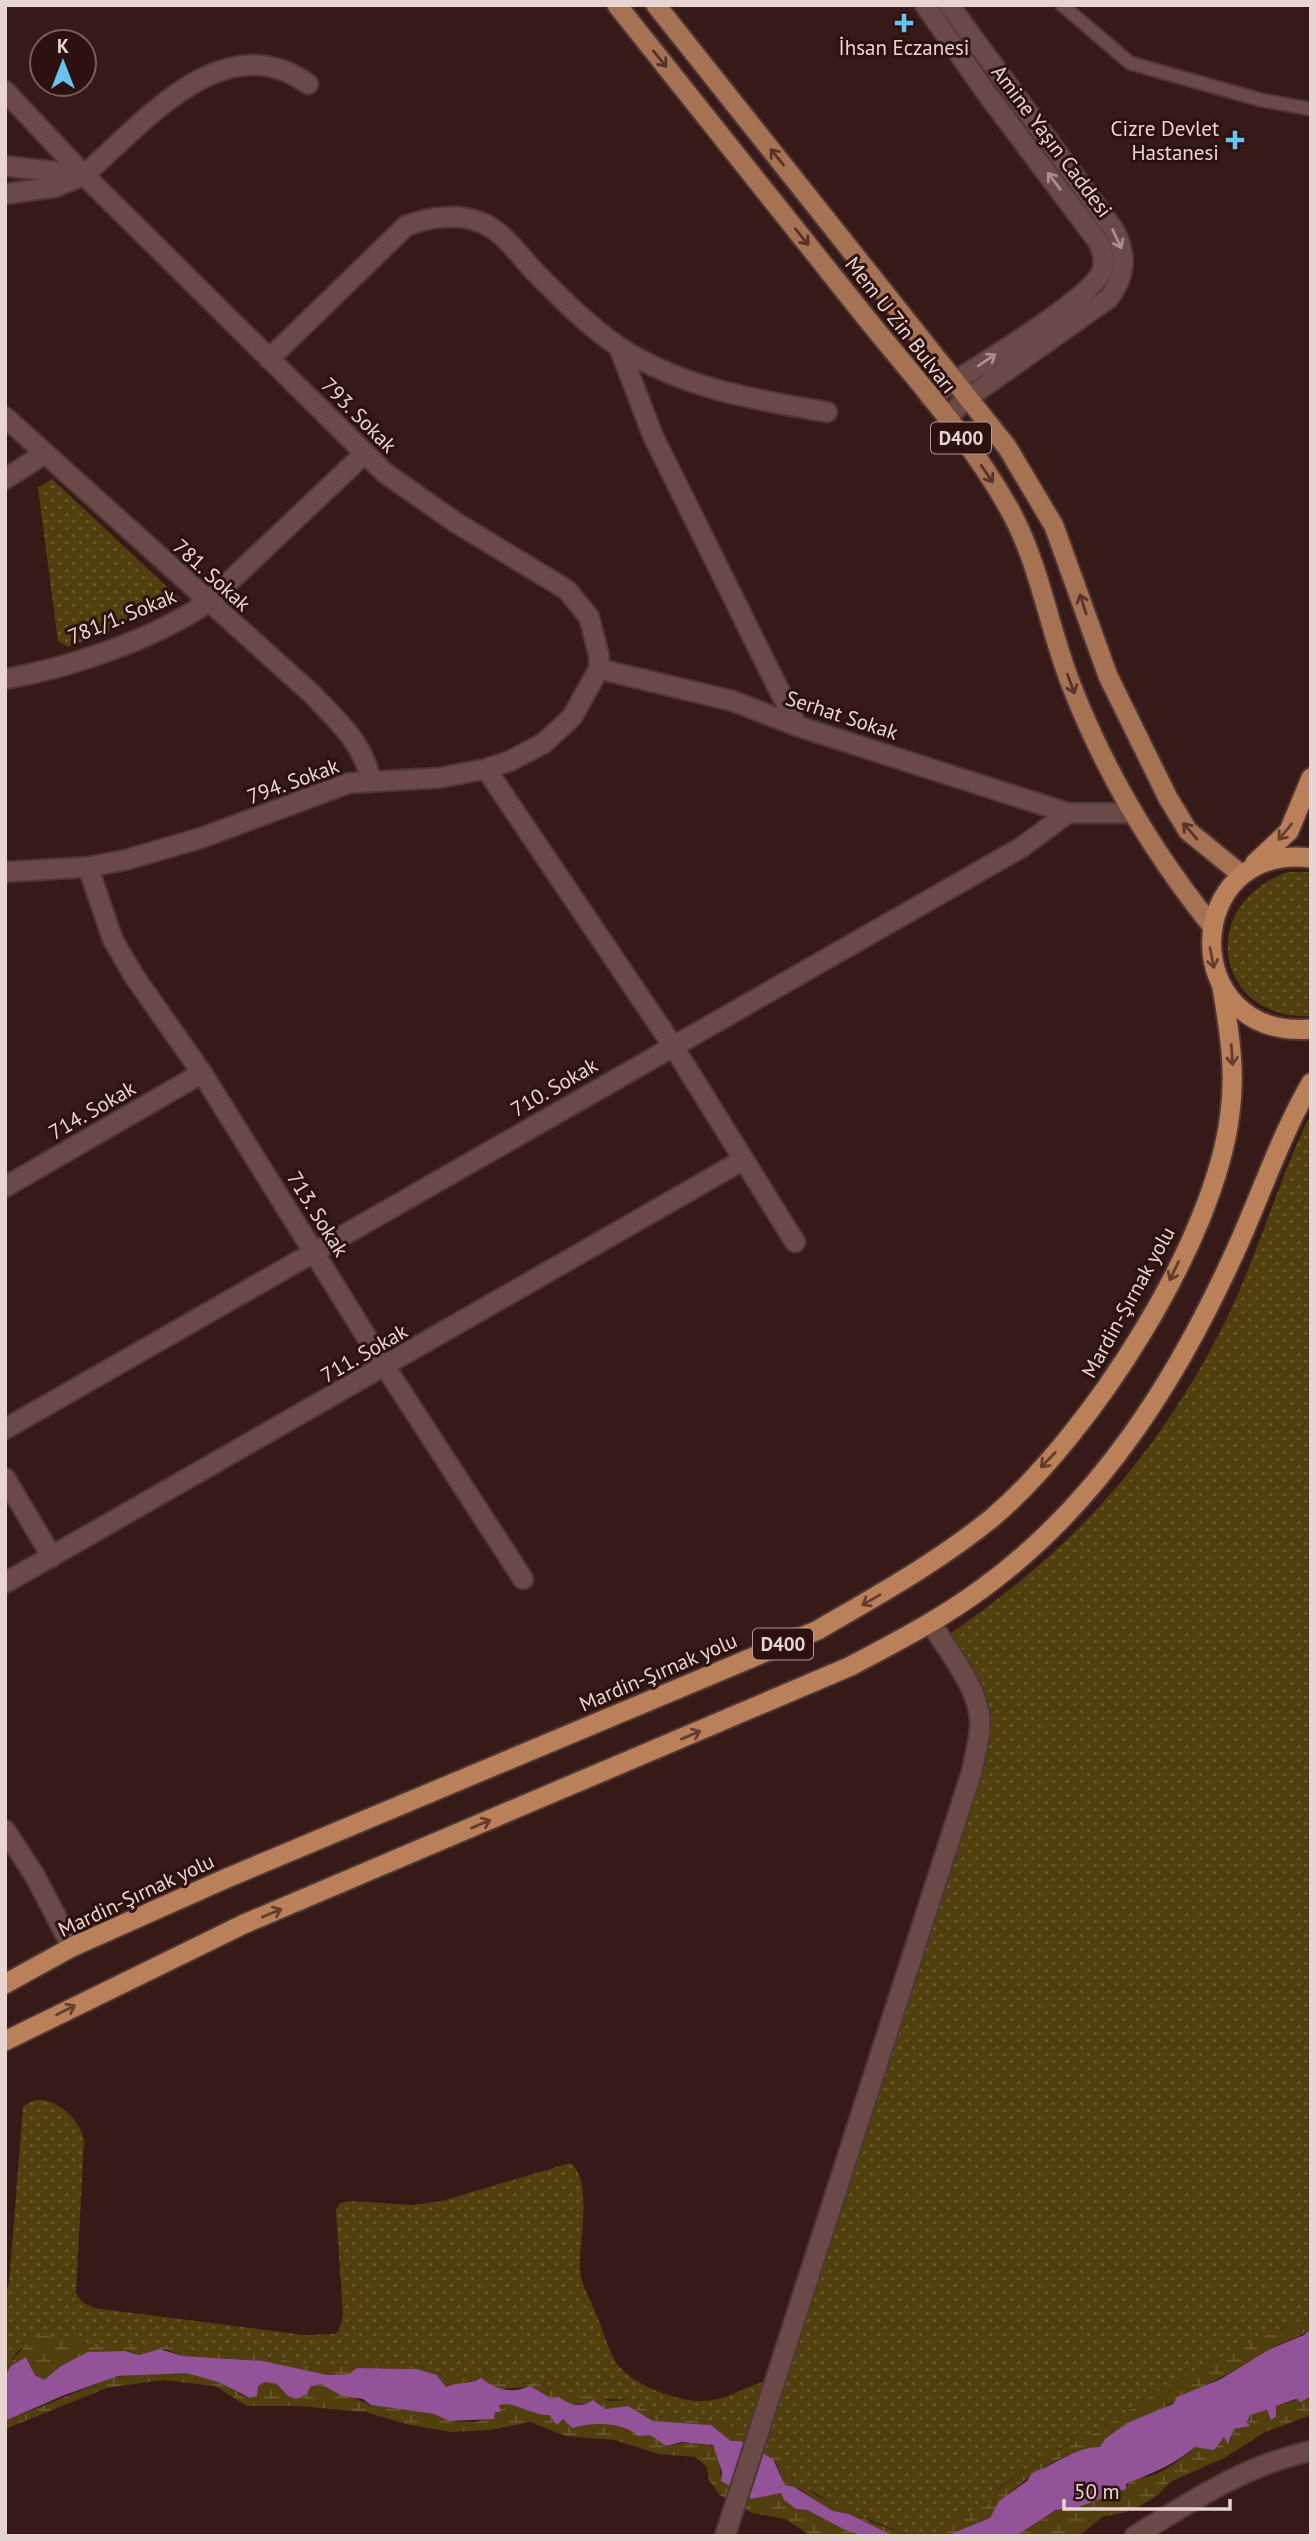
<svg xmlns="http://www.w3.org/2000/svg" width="1316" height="2541" viewBox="0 0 1316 2541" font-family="'PT Sans',sans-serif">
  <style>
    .grass { fill: url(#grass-dots) }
    .wetland { fill: url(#wetland-marsh) }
    .water { fill: #925398 }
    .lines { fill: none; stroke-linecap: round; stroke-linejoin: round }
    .service-casing { stroke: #4e3635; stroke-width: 16 }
    .minor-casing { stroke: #4e3635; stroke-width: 23 }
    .tertiary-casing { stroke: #4e3635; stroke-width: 23 }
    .primary-casing { stroke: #4e3635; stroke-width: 23 }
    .trunk-casing { stroke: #4e3635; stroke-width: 23 }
    .service { stroke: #6a4946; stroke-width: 12 }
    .minor { stroke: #6a4946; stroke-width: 19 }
    .tertiary { stroke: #6a4946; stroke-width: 19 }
    .primary { stroke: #a67254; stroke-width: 19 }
    .trunk { stroke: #ba8059; stroke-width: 19 }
    .oneway { stroke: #573327 }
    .oneway2 { stroke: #a98e8c }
    .oneway3 { stroke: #653d2d }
    .poi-dot { fill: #67c4f0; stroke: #2c110f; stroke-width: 2.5 }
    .labels { text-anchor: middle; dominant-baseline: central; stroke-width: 6; stroke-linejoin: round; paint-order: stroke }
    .shield { fill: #2c110f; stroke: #b09a97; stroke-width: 2 }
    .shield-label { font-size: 19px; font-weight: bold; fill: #e8d4d1 }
    .poi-label { font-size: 21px; fill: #e8d4d1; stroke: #2c110f }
    .street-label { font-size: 21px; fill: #e8d4d1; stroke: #2c110f }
  </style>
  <defs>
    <pattern id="grass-dots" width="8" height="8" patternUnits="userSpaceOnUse" patternTransform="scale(1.75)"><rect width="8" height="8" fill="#513f0d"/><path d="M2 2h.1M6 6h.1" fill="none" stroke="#6a5a2f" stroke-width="1.8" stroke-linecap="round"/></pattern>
    <pattern id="wetland-marsh" width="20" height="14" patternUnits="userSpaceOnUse" patternTransform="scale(1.75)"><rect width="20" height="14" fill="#513f0d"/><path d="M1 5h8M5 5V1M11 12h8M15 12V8" fill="none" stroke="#6a5a2f"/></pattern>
  </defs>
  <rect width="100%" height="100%" fill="#371a18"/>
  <g class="grass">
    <path d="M52,479L182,601L68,647L58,641L38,488Z"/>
    <path d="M1288,872H1311V1016C1215,1021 1195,904 1288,872Z"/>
    <path d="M1311,1114V2316L1254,2341L1160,2390L1096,2432L1056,2450L1036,2466L1028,2467L1001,2486L992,2502L955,2519L942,2536L908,2535L840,2508L796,2482L774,2452L727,2424L657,2416L629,2400L577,2397L535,2383L509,2384L481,2373L448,2378L418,2365L362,2362L331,2368L250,2354L198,2353L163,2344H87L40,2335L18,2351L5,2369V2291L9,2284L23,2107C44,2086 80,2116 84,2140L76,2293L82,2302L94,2308L304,2335L335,2334L339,2331L343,2315L336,2210L339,2204L347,2201L413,2205L442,2201L570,2163C594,2179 578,2244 580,2271C581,2284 590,2299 595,2311C602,2327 607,2346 615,2361C628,2384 680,2403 705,2401C731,2400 750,2382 776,2380L980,1725L941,1640C1068,1554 1154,1462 1224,1324C1258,1256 1277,1182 1311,1114Z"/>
  </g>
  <g class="wetland">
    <path d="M1311,2316V2328C1301,2338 1282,2341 1269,2350C1232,2375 1190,2391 1153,2414C1145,2419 1134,2419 1128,2423C1117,2431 1108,2439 1100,2447C1065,2448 1005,2488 990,2518C978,2524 953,2534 942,2536L955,2519L992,2502L1001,2487L1028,2467L1036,2466L1051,2453L1096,2432L1160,2390L1254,2341Z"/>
    <path d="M34,2335L61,2337L87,2344H163L198,2353L250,2354L331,2368L363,2362L418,2365L448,2378L481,2373L509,2384L536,2383L577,2397L590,2395L610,2401L629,2400L657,2416L727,2424L774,2452L786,2464L792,2478L817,2496L874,2523L911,2536L890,2534L849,2514L832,2511L799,2489L785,2485L776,2463L731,2441L711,2425L653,2421L628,2406L605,2409L589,2404L568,2405L559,2397L551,2398L532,2387L496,2389L477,2380L446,2387L437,2375L417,2369L357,2368L349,2374L328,2375L263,2361L182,2356L165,2349L139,2355L128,2351L91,2352L61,2366L44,2380L35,2375L28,2360L11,2366L5,2375V2369Z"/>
    <path d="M155,2373H186L218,2382L244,2396L265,2382L277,2383L288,2396L302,2395L310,2387L322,2384L371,2405L434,2414L449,2421L476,2422L494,2416L495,2412L501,2411L499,2405L505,2403L549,2415L557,2425L563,2419L572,2428C586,2423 609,2422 623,2426C634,2429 639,2436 650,2435L666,2446C680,2443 702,2439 715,2448C718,2459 721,2470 721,2481L753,2499L781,2493L784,2500L796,2509L807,2510L837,2526L864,2536H811L785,2519L752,2513L720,2495L709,2480L707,2467L695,2457L659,2454L614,2440L566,2436L530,2422L490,2430L451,2432L406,2424L366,2412L298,2406H247L215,2386L163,2380L107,2388L5,2429V2421L114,2377Z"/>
    <path d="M1311,2396V2415L1265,2432L1224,2458L1170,2482L1158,2495L1142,2505L1126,2512L1102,2517L1079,2536H1016L1057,2510L1078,2507L1109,2493L1121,2492C1137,2472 1139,2482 1158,2473C1170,2467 1185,2456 1195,2447L1204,2448L1224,2437L1230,2442L1234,2429L1246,2427L1250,2415L1268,2410L1271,2420L1276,2417V2406Z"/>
  </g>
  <g class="water">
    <path d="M1311,2328V2396L1301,2402L1296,2399L1276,2406V2417L1271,2420L1267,2410L1250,2415L1247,2422L1250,2426L1234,2429L1228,2444L1224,2437L1214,2450L1195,2447C1172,2466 1152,2473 1126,2484V2489L1079,2507L1056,2510L1016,2536H946L990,2518L999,2501L1027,2481L1032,2473C1055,2465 1075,2447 1100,2447L1105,2439L1127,2423L1173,2404L1177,2397L1221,2379L1270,2349L1304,2335Z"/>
    <path d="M160,2349L182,2356L263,2361L328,2375L349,2374L357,2368L417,2369L437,2375L446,2387C458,2382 472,2384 481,2378C496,2390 512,2394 530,2386L551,2398L559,2397C570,2405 581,2409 593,2400L605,2409L628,2406L653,2421L711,2425L731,2441H740L773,2459L785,2485L794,2487L833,2511L849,2514L894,2536H864L843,2529L807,2510L796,2509L784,2500L781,2493L752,2499L721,2481L722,2472L713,2445L682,2442L666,2446L650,2435L638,2436C623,2421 591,2422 572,2428L563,2419L557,2425L549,2415C532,2416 516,2401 499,2405L501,2412H495L494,2419L449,2421L434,2414L371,2405L363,2399L342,2396L321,2384L310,2387L307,2394L296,2399L288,2396L277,2384L265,2382L258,2386L257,2396L250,2398L218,2382L186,2373L118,2376L62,2396L5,2421V2375L11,2366L26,2357L35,2375L44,2380L61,2366L88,2352L125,2351L139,2355Z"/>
  </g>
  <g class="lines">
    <defs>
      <path id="service" d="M1062,5L1130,63L1261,100L1311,109"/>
      <g id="minor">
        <path d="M5,91L84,175L385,473L455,522L567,590L589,617L599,656V669L572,717L544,743L510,761L486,769L438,778L349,783L201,838L125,860L88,867L5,872"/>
        <path d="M5,166L84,175"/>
        <path d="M84,175C144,123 224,23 308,84"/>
        <path d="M619,347L653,436L797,726"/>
        <path d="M269,359L406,226C428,217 457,213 480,222C502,230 519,255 535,272C561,298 588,326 619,347C682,388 755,400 827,412"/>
        <path d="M5,417L313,695C340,724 361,740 371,780"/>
        <path d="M5,479L44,454"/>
        <path d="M599,669L733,701L797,726L1068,813"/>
        <path d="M5,679C69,668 155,639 208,602L364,454"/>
        <path d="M486,769L673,1046L795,1242"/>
        <path d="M88,867L113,940L134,976L202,1073L386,1368L523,1579"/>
        <path d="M5,1187L202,1073"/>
        <path d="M5,1429L1022,847L1068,813H1132"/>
        <path d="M5,1478L52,1557"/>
        <path d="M5,1583L743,1160"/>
        <path d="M5,1830L35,1876L72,1947"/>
        <path d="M1135,2536C1192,2501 1245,2465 1311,2451"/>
      </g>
      <g id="tertiary">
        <path d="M925,5L985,91L1097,240C1103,251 1107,263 1100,275C1082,305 965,374 930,397"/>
        <path d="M5,194L55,187L84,175"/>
        <path d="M946,418L969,397L1109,298C1126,275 1127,255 1114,230L949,5"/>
        <path d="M725,2536L972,1771C975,1756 979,1742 980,1727C982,1691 949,1653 931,1623"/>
      </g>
      <g id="primary">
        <path d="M617,5C699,108 781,211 863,314C912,375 968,436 1007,505C1040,562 1048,627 1072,687C1106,774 1154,854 1212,926"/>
        <path d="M656,5L1007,447L1054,526L1108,676L1168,798L1188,831L1242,875"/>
      </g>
      <g id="trunk">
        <path d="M1311,858C1181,842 1176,1040 1311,1029"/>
        <path d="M1255,863L1289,831L1311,778"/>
        <path d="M5,1984L72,1947L227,1878L818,1630C878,1595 938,1562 992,1518C1090,1435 1215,1242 1230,1113C1236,1070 1229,1030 1222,987"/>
        <path d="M5,2041L244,1924L851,1666C896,1642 941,1619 983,1588C1102,1501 1180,1375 1239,1243C1263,1189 1281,1135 1311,1083"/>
      </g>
    </defs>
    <use href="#service" class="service-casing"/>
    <use href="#minor" class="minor-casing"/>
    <use href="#tertiary" class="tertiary-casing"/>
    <use href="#primary" class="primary-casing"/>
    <use href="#trunk" class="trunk-casing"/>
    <use href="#service" class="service"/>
    <use href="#minor" class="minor"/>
    <use href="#tertiary" class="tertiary"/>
    <use href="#primary" class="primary"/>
    <use href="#trunk" class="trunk"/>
  </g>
  <defs><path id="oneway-shaft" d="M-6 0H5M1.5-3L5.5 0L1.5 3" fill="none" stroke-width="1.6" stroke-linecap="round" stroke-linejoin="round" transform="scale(1.75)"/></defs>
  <g class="oneway">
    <use href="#oneway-shaft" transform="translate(660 59) rotate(51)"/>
    <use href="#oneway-shaft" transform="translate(777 157) rotate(-129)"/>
    <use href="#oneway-shaft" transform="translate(802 237) rotate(51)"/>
    <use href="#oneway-shaft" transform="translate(987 474) rotate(56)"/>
    <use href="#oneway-shaft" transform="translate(1083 604) rotate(-108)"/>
    <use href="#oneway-shaft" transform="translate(1071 684) rotate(70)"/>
    <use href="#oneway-shaft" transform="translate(1190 831) rotate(-131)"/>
  </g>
  <g class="oneway2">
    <use href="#oneway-shaft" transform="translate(1054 181) rotate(-127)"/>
    <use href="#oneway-shaft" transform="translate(1117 239) rotate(65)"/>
    <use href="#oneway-shaft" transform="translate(987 360) rotate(-34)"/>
  </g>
  <g class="oneway3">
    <use href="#oneway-shaft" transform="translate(1285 832) rotate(129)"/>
    <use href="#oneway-shaft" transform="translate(1212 958) rotate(79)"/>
    <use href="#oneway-shaft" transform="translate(1232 1055) rotate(86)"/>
    <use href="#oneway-shaft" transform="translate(1174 1271) rotate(116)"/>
    <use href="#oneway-shaft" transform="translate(1048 1460) rotate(134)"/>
    <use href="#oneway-shaft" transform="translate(871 1600) rotate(150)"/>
    <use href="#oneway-shaft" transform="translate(691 1735) rotate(-23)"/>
    <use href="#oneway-shaft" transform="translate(481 1824) rotate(-23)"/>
    <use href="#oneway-shaft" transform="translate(272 1913) rotate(-23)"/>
    <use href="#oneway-shaft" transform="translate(66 2010) rotate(-27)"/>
  </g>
  <g class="poi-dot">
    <path d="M900.5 12.5h7v7h7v7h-7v7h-7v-7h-7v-7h7z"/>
    <path d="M1231.5 129.5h7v7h7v7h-7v7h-7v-7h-7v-7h7z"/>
  </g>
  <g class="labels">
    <g class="shield">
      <rect x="931" y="422.5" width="60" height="31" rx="5"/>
      <rect x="753" y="1628.5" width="60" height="31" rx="5"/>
    </g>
    <g class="shield-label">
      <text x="961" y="438">D400</text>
      <text x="783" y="1644">D400</text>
    </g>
    <g class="poi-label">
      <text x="904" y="47">İhsan Eczanesi</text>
      <text x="1219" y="128" text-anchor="end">Cizre Devlet<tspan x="1219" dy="24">Hastanesi</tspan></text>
    </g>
    <g class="street-label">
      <text transform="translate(1052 141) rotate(53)">Amine Yaşın Caddesi</text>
      <text transform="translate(901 325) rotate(52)">Mem U Zin Bulvarı</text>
      <text transform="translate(359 415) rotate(45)">793. Sokak</text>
      <text transform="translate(212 575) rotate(42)">781. Sokak</text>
      <text transform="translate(122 616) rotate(-22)">781/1. Sokak</text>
      <text transform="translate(842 715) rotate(18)">Serhat Sokak</text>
      <text transform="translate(293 781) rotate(-20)">794. Sokak</text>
      <text transform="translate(554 1087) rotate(-30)">710. Sokak</text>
      <text transform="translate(92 1110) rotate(-30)">714. Sokak</text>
      <text transform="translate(318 1214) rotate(58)">713. Sokak</text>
      <text transform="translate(1128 1302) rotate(-61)">Mardin-Şırnak yolu</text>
      <text transform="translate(364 1353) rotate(-30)">711. Sokak</text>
      <text transform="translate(658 1672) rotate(-23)">Mardin-Şırnak yolu</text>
      <text transform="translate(136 1895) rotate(-25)">Mardin-Şırnak yolu</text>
    </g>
  </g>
  <rect width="1316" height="2541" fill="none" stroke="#e8d4d1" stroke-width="14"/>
  <g transform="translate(63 63)"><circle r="33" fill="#2c110f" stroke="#775f5d" stroke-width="2"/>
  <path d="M0-5L12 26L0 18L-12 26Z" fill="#67c4f0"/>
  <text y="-10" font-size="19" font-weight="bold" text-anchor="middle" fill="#e8d4d1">K</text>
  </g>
  <path d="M1064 2499v10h166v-10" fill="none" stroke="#e8d4d1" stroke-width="3.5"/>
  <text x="1074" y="2499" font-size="21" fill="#e8d4d1" stroke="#2c110f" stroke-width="5" paint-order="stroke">50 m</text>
</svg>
